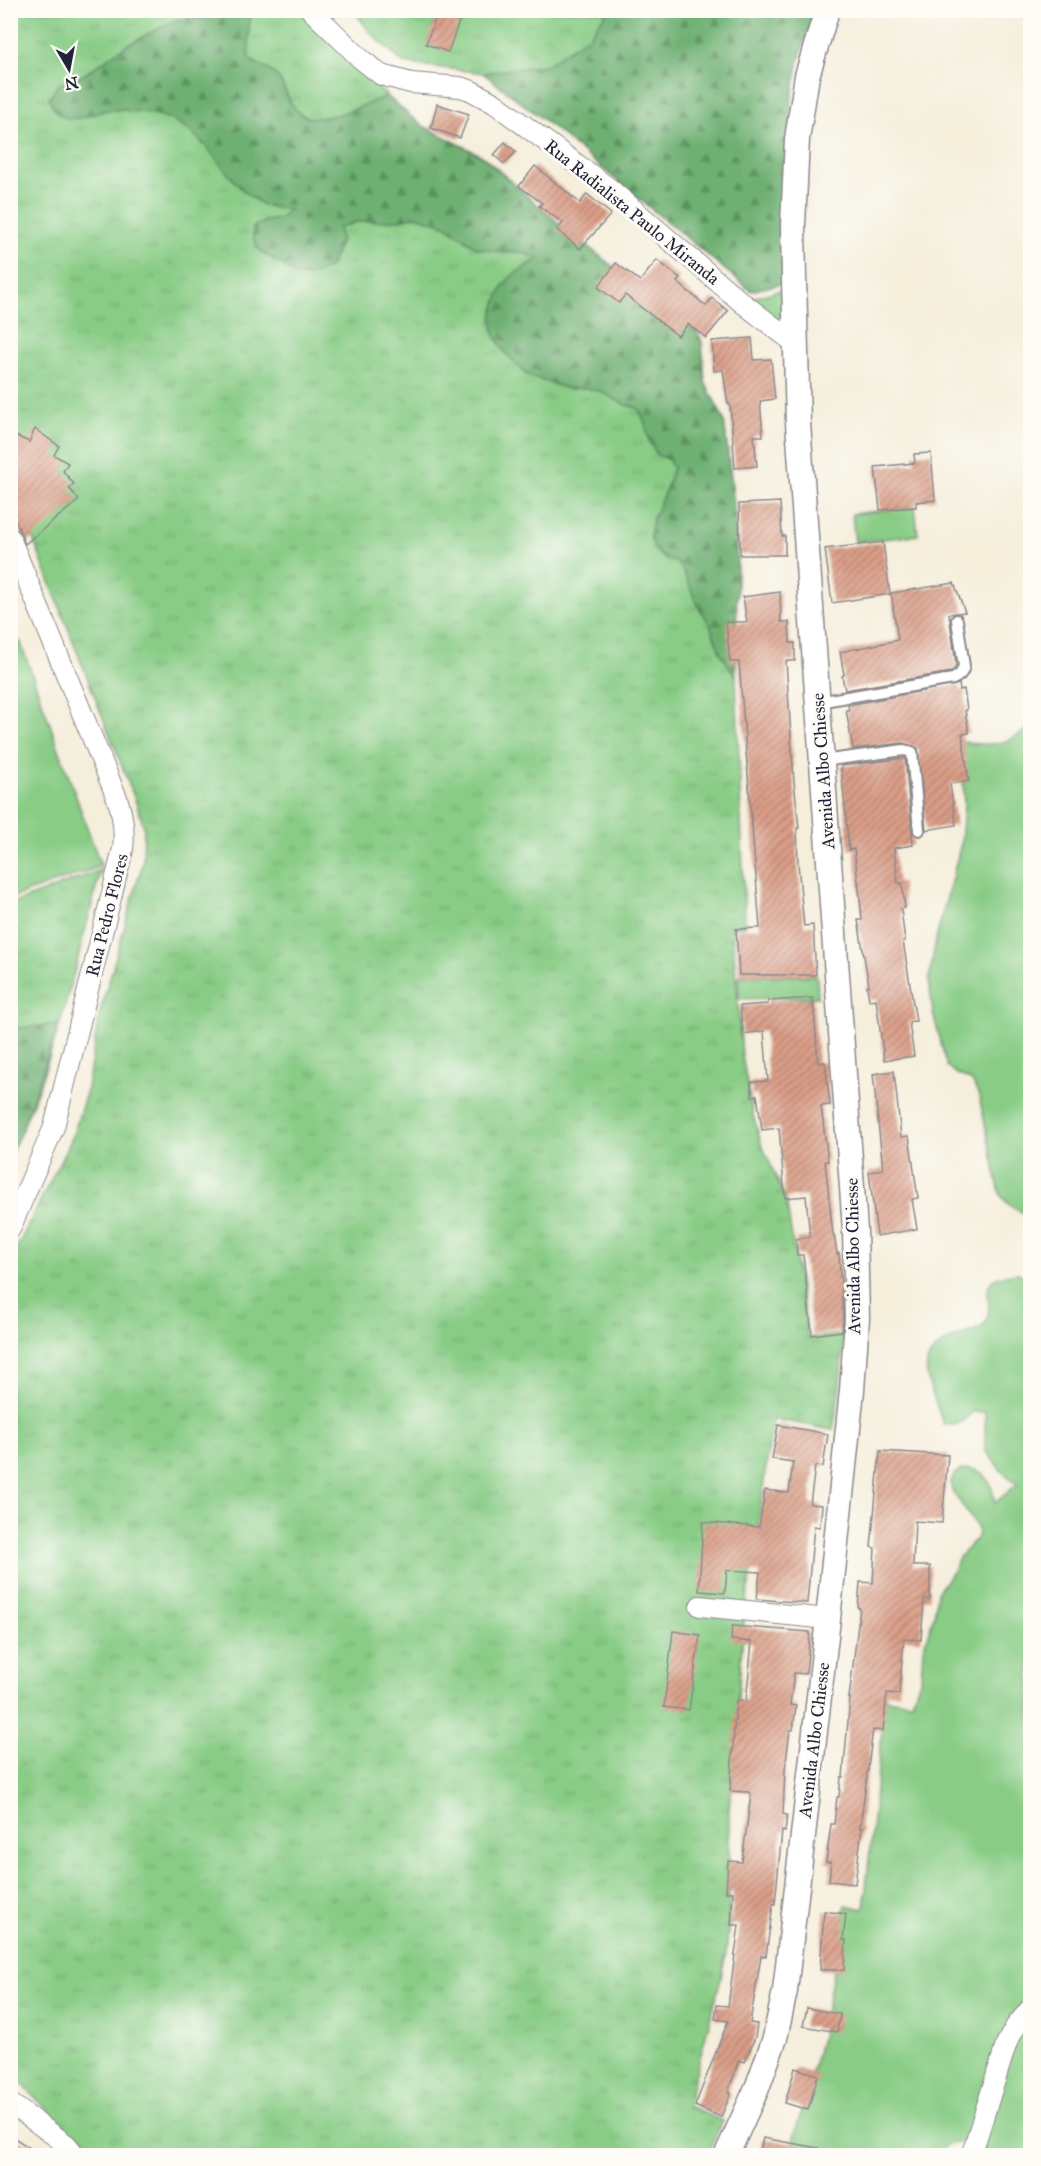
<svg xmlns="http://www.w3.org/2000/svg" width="1041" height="2166" viewBox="0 0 1041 2166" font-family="'IM FELL Great Primer',serif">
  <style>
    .grass { fill: url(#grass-tufts); stroke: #557760; stroke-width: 1.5 }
    .forest { fill: url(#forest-firs); stroke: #486956; stroke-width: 1.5 }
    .green { fill: #88cc85; stroke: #557760; stroke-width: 1.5 }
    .building { fill: url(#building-hatch) }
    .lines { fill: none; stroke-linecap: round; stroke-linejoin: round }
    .service-casing { stroke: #8c888b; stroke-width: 14 }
    .minor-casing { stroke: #8c888b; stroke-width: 22 }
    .tertiary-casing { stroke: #8c888b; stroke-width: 27 }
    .service { stroke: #fff; stroke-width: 10 }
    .minor { stroke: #fff; stroke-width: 20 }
    .tertiary { stroke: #fff; stroke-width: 24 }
    .labels { text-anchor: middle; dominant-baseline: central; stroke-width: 6; stroke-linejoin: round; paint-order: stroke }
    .street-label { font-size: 18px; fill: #22223b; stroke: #fdfcf7 }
  </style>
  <defs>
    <pattern id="grass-tufts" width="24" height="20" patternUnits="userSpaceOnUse" patternTransform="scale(1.5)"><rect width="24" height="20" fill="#88cc85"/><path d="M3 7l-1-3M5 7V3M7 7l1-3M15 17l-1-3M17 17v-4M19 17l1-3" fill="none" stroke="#75af74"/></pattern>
    <pattern id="forest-firs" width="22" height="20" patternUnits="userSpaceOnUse" patternTransform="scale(1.5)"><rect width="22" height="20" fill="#6eb072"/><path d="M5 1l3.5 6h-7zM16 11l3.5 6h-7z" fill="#5a8f5f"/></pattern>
    <pattern id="building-hatch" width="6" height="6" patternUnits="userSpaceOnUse" patternTransform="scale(1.5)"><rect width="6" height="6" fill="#da9e87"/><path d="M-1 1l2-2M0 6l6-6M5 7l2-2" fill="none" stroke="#b08070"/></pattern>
  </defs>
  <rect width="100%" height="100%" fill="#fdfcf7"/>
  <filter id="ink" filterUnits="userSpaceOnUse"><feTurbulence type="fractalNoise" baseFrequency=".0167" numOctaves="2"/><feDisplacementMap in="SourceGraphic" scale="12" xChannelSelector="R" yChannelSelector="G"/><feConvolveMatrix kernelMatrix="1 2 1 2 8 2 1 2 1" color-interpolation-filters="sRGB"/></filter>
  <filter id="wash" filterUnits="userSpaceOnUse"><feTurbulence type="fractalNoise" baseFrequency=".008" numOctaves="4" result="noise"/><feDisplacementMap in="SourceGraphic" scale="24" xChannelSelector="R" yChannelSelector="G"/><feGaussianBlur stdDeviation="1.35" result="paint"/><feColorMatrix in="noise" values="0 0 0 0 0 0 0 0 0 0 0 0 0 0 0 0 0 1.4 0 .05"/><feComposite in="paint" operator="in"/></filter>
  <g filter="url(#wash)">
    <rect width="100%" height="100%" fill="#f5eedb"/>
    <g class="grass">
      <path d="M11,11H340L327,21L373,83L406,113L423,126L482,156L557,222L701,338L705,382L724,420L734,504L737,560L736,677L745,926L732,927L742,1056L753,1115L761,1143L786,1200L808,1338L844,1334L840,1385L833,1430L773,1419L744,1620L729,1810V1922L726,1954L719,1986L687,2106L723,2121L706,2155H103L67,2131L11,2072L10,1261L72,1138L86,1093L99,1016L143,862L144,827L136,802L33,539L11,499Z"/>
      <path d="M354,11H814L799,60L751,291L545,121L483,73L403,63L370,32Z"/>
      <path d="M101,870C75,965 55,1064 11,1152V904Z"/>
    </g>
    <g class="forest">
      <path d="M212,11H249V59C257,64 270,69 277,76C286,86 288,107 302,115C321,126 367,104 386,96L423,126L482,156L557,222L698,334L702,342L705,382L724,420L734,504L737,560L736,677L720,652L709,622L700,610L683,571L676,562L664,558L655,550L650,536L653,519L668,484L673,468L668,459L657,455L649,441L645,423L638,408L626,405L599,391L585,388L568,389L527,375L503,350L494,334L492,317L497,300L504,285L514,274L538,259L522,252L504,253L477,248L445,225L416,216L398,220L356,222L339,228L341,241L330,267C320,272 311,278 298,276C292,275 288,269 283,265C265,253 252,252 253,227L265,221L281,218L289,209C280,208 270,208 262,204C224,184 212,135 167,118C150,112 126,109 108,110C95,112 80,121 67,118C57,115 53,107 49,99L57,86L83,75L127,45L176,20L207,17Z"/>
      <path d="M608,11H814L799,60L791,104L785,283L751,291L545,121L483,73L546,65L589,36Z"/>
      <path d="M11,1022L19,1028L59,1024L23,1128L11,1152Z"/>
    </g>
    <g class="green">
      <path d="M785,289L786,329L751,298Z"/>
      <path d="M915,507L918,535L855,542L852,514Z"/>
      <path d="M20,641L101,866L11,898L10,644Z"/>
      <path d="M1030,727V1216C1017,1210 1008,1206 1000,1194L979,1096L972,1081L957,1074L947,1066L933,1013L929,980L936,939L961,844L964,806L962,741C987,748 1010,744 1030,727Z"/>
      <path d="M738,976H817L818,997L739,999Z"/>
      <path d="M1018,1273L1030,1280V2155C1021,2155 1005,2158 996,2155C982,2148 949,2130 940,2155L789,2156L822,2034L845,1905L864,1909L885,1699L912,1702L921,1678L923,1649L934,1616L937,1593L952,1572L960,1556L976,1539L978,1533L977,1527L953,1492C944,1470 971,1462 985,1476C992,1483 993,1494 995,1503L1017,1484L1000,1469L985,1449V1412H973C962,1421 959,1428 943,1424C929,1377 905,1354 967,1333C974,1330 983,1329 986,1321C997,1298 969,1278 1018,1273Z"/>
    </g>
    <g id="blocks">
      <g class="building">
        <path d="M437,14L459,22L448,52L426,44Z"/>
        <path d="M437,104L469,114L460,138L431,128Z"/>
        <path d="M505,142L516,152L504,164L494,155Z"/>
        <path d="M535,166L580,203L587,194L611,214L580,249L557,230L563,223L539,206L542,203L519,186Z"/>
        <path d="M657,260L680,278L677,282L706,306L712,298L728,311L706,338L688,324L678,336L625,295L619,303L598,287L616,263L640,281Z"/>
        <path d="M752,338L754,360L771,359L775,399L760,401L763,436H754L757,466L735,468L730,404H728L723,370L714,371L712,341Z"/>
        <path d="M35,429L59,446L54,455L68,463L63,471L74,484L69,488L79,500L25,544L10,507V433L29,442Z"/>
        <path d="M931,453L935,500L916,502V507L880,510L875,467L915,463L914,454Z"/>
        <path d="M780,502L782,536H785V555H740L739,504Z"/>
        <path d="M883,542L890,594L832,603L825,549Z"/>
        <path d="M954,583L965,612L949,614L956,665L954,669L951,672L845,690L842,676L844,675L840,652L898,640L891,593Z"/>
        <path d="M780,592L781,622H789L790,643H795V661H786L794,781L799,828H797L798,864L804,926L813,925L816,975H739L736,929L760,928L739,662H730L726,622H747L743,597Z"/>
        <path d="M959,684L960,690L964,689L967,710H965L969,733L962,734L969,781L950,784L956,825L926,830L918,748L903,743L853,749L846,710H849L848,705Z"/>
        <path d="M905,758L913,845L894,848L898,883H902L905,908L901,909L905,941H903L916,1021L909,1022L914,1056L884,1060L876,999L869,1000L867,986H869L858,920H862L859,889L854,849L849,850L841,766Z"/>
        <path d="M813,998L818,1063L825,1062L830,1105L821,1106L828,1161H825L833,1235H834L837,1254L839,1253L843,1318L842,1331L812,1335L803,1255H797L796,1239L810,1237L806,1196L785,1198L779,1128L762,1130L757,1095L752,1096L751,1082L768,1081L764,1031L743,1034L740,1006L768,1004V1001Z"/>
        <path d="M894,1071L901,1137L909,1136L918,1198L912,1199L917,1229L877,1236L869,1172L883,1169L873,1074Z"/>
        <path d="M778,1425L828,1434L823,1467L815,1466L810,1504L822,1505L820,1527L814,1526L807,1603L757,1599L760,1572L727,1570L725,1593L699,1591L703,1522L759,1527L765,1490L789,1493L793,1462L772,1459Z"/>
        <path d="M880,1451L948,1455L942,1523L915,1521L913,1566H930V1599H924L921,1640L904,1639L899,1694L887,1693L883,1731L873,1730L860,1828H862L855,1884L829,1881L831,1862H826L831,1824H834L837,1797H839L841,1777H843L850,1698H849L860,1608H858L860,1582L873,1583L875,1548L871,1547Z"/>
        <path d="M732,1626L810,1632L806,1674L794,1673L790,1705L796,1706L793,1730H790L785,1770L783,1814L787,1815L785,1832L782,1831L775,1904H773L766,1956H761L750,2023L757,2024L755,2037L745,2062L739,2060L728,2092L731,2093L721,2117L695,2106L728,2021L715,2019L717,2005L728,2006L739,1925H731L733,1892H726L728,1861L742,1862L751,1794L748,1792L730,1791L736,1700L746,1701L752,1642L731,1640Z"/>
        <path d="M673,1631L700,1635L689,1710L664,1707Z"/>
        <path d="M824,1911L846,1914L843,1940H846L844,1970H820Z"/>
        <path d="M807,2008L840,2014L837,2032L803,2026Z"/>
        <path d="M795,2068L818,2075L808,2110L785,2103Z"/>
        <path d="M10,2135L42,2156H10Z"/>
        <path d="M763,2138L818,2148V2156H759Z"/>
      </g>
    </g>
  </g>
  <g filter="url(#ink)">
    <use href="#blocks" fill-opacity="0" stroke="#8c888b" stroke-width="1.5"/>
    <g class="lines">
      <defs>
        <g id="service">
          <path d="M818,702L953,679C959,676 962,674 964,666L957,620"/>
          <path d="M822,761L904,750L912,752L919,830"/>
        </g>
        <g id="minor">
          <path d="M311,10L361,59L381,75L411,83L460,87L470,90L494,103L609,188L740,301L796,344"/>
          <path d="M10,538L117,798C123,815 125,831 123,849L54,1127L10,1229"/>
          <path d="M700,1606L828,1619"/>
          <path d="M10,2103L67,2145L76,2156"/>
          <path d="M971,2156L1007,2042L1016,2026L1030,2009"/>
        </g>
        <path id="tertiary" d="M726,2156L757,2088L775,2038L785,1991L828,1619L852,1390L857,1318L855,1230L798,423L794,280L793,225L797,139L807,76L827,10"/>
      </defs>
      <use href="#service" class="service-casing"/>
      <use href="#minor" class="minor-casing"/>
      <use href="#tertiary" class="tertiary-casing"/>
      <use href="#service" class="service"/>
      <use href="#minor" class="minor"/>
      <use href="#tertiary" class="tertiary"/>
    </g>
  </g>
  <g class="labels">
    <g class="street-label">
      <text transform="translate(632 212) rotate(39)">Rua Radialista Paulo Miranda</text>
      <text transform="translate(823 771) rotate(-94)">Avenida Albo Chiesse</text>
      <text transform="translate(107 915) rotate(-76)">Rua Pedro Flores</text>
      <text transform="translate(853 1256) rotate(-91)">Avenida Albo Chiesse</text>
      <text transform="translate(814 1740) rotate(-83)">Avenida Albo Chiesse</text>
    </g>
  </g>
  <rect width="1041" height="2166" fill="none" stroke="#fdfcf7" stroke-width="36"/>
  <g transform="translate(69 69) rotate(170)" stroke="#fdfcf7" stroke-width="4.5" paint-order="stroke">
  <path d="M0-4.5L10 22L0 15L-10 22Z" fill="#22223b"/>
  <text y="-9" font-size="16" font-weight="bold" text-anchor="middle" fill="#22223b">N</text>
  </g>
</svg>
